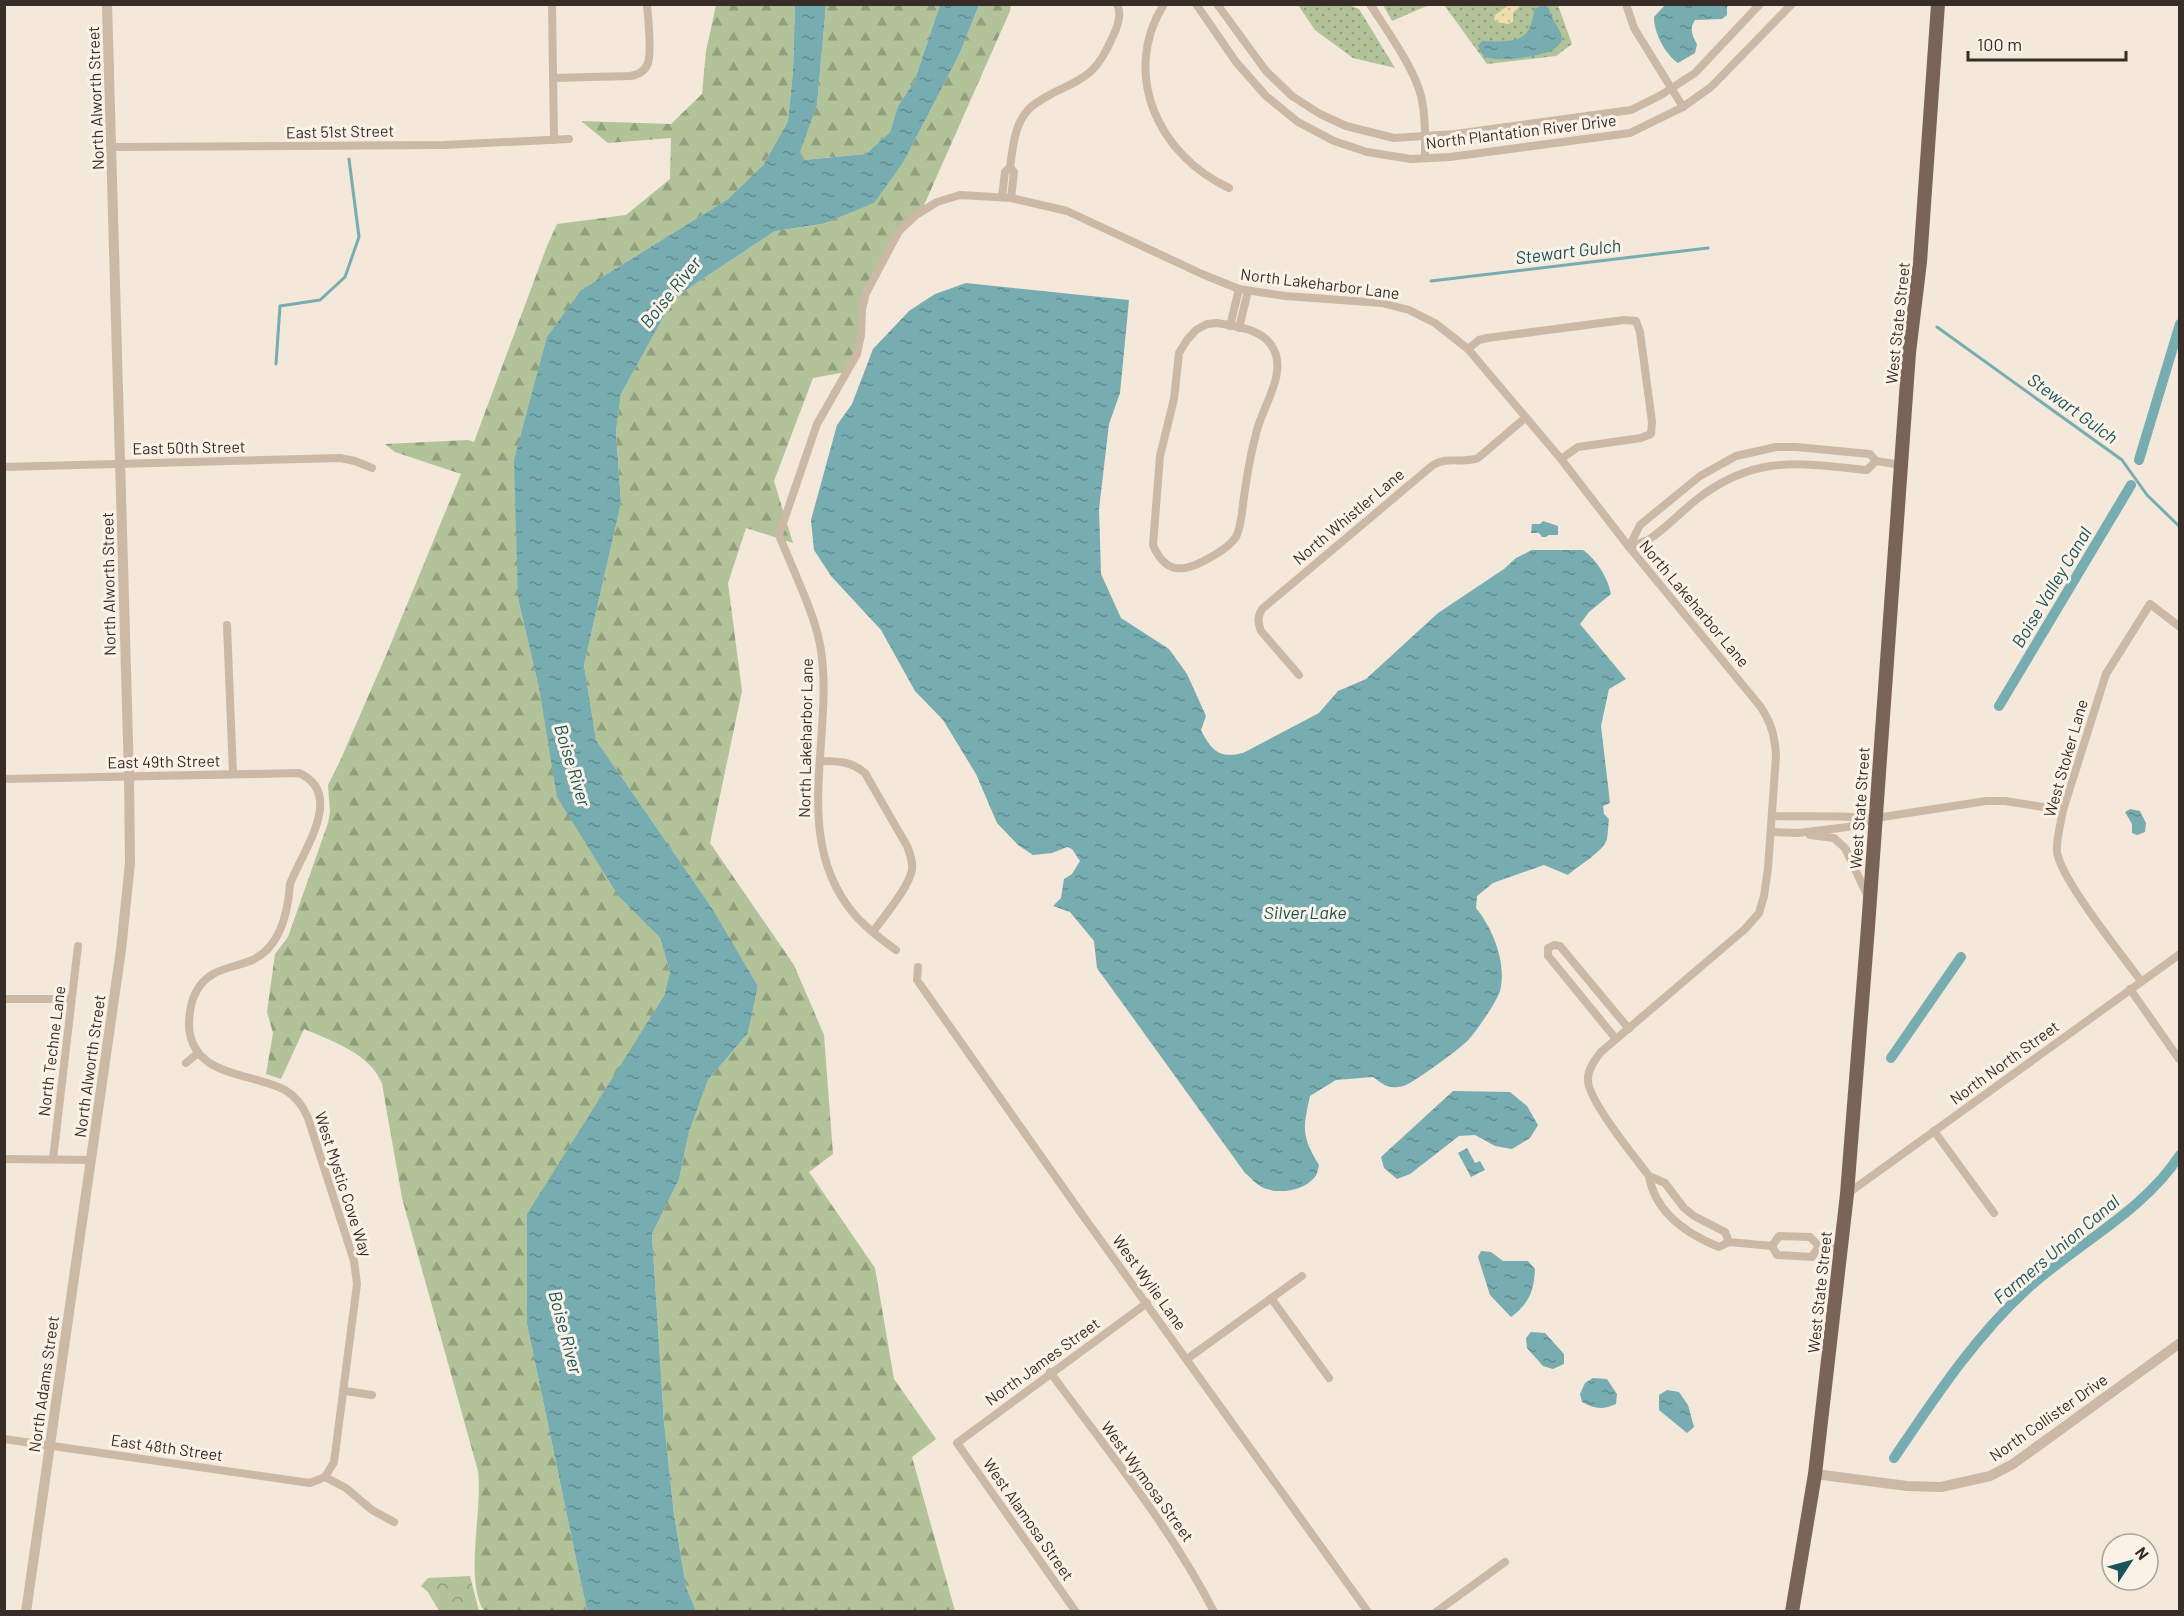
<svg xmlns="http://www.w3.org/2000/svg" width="2184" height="1616" viewBox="0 0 2184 1616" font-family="Barlow,sans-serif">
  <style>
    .grass { fill: url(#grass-dots) }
    .forest { fill: url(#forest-firs) }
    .sand { fill: url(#sand-dots) }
    .park { fill: url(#park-crowns) }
    .water { fill: url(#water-ripples) }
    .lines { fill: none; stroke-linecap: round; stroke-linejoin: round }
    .stream { stroke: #77acb1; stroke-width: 3 }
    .canal { stroke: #77acb1; stroke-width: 10 }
    .minor { stroke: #cbb8a5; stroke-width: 8 }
    .tertiary { stroke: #cbb8a5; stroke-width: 10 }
    .primary { stroke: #7a6457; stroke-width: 14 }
    .labels { text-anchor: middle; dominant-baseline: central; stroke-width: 6; stroke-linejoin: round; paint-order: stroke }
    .street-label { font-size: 16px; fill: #372c27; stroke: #faf2e6 }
    .water-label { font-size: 18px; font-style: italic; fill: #1a535a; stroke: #faf2e6 }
  </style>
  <defs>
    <pattern id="grass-dots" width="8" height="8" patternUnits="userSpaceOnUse" patternTransform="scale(1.5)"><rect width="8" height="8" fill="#b2c399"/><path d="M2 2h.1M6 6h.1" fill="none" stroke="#929f7d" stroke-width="1.8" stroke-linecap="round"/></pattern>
    <pattern id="forest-firs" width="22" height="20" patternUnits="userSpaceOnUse" patternTransform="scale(1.5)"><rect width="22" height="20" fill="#b2c399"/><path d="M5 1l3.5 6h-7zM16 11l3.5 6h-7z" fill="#929f7d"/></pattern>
    <pattern id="sand-dots" width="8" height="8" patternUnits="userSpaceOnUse" patternTransform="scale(1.5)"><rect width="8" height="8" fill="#f0ddae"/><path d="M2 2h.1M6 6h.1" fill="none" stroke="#cebe96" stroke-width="1.8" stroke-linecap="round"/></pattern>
    <pattern id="park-crowns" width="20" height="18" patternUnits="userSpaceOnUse" patternTransform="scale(1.5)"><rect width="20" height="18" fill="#b2c399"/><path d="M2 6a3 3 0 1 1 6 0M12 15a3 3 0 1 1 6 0" fill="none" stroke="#929f7d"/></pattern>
    <pattern id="water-ripples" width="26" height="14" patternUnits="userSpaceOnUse" patternTransform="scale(1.5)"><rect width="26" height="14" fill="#77acb1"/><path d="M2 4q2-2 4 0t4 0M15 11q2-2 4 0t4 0" fill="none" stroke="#628c90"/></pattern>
  </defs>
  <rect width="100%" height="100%" fill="#f3e8d9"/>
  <g class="grass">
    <path d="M1298,5H1349L1359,9L1395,68L1353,58L1315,30Z"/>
    <path d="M1383,5H1429L1392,21Z"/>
    <path d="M1444,5H1558L1572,44L1556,56L1487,64Z"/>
  </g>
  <g class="forest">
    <path d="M716,5H795L793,71L788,121L764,164L728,199L581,290L518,598L540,693L619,897L660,938L670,972L664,996L527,1324L587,1611H484C464,1580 483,1511 478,1471L402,1198L382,1084C371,1054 332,1041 304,1029L281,1079L266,1074L273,1033L267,1012L275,954L288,937L328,823L330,812L328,785L340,761L387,653L461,474L395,452L385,444L468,440L474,442L547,246L557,224L626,215L670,179L671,138L608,143L581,121L671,124L702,94L706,51Z"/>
    <path d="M826,5H940L914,82L898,106L890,132L866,154L803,160L799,152L817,105Z"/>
    <path d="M979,5H1011L1010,11L921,212L899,231L866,293L861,335L846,372L813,378L774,481L793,543L746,528L728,583L742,691L710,843L794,965L824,1035L833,1154L809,1172L875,1268L894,1379L936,1439L912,1457L955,1611H696L686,1587L674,1514L664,1422L652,1234L679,1179L689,1132L708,1080L748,1033L758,986L712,908L596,740L584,665L621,503L616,431L621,394L674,298L775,231L822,224L904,161L959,55Z"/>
  </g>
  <path class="sand" d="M1509,5H1520V6L1513,13V22L1508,24L1496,22L1494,19L1495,15Z"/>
  <path class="park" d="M470,1576L479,1611H439L428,1592L421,1586L428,1578Z"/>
  <g class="water">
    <path d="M1666,4H1729V5L1727,7V15L1722,19L1695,20C1689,29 1692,35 1697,44L1695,53L1678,63C1665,54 1654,33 1654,17Z"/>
    <path d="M795,5H826L817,105L800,152L803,160L866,154L890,132L898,106L914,82L940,5H979L959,55L904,161L874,203L822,224L775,231L674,298L621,394L616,431L621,503L584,665L596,740L712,908L758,986L748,1033L708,1080L689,1132L679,1179L652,1234L664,1422L674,1514L686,1587L696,1611H587L527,1324V1214L664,996L670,972L660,938L619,897L557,797L540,693L518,598L514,460L547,337L581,290L728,199L764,164L788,121L793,71Z"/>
    <path d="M1544,5L1549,8C1550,21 1565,31 1561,42C1559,45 1554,50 1551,51C1538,56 1498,63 1486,57C1482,55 1480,50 1478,46L1482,41C1512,42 1531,45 1534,9Z"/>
    <path d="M966,283L1129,300L1120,393L1109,424L1099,509L1101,574L1121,618L1169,649L1187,674L1206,716L1201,730C1211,750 1219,759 1243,753L1319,713L1338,691L1366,679L1438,613L1504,569L1516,558L1532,550H1583C1597,560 1608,578 1611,594L1589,612L1580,624L1626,679L1609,689L1601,726L1610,803L1603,806L1604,814L1609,819C1608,826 1608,833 1607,839C1604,851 1578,866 1568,875L1544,865L1493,883L1477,896L1476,908C1493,929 1507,963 1500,991C1497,1001 1478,1029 1470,1038C1463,1047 1417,1080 1406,1085C1403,1086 1397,1088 1393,1087C1385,1087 1379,1081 1373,1077L1336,1080L1310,1096C1303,1128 1301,1136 1319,1165C1318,1170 1317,1175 1314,1178C1302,1192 1275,1195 1260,1186C1255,1183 1250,1177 1245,1173L1097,968L1094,941L1070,912L1053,906L1061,898L1064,879L1072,874L1080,861L1072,849L1067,847L1052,853L1033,855L1018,845L997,823L976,774L943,720L915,691L881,630L831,576L814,550L811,520L837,425L852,404L873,349L909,311L935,294Z"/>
    <path d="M1543,521L1558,526V535H1549L1546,537H1542L1539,533H1531L1532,524H1540Z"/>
    <path d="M2130,809L2140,811L2146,823L2145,832L2137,835L2132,833V824L2125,812Z"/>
    <path d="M1453,1091L1510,1092L1527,1106L1538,1125L1530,1138L1512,1149L1495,1146L1475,1135L1459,1136L1410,1174L1397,1179L1384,1168L1381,1157Z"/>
    <path d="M1467,1148L1475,1163L1480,1161L1485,1170L1471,1177L1458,1153Z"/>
    <path d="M1481,1251L1491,1252L1503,1261H1528L1535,1269C1534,1291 1529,1304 1511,1317L1490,1295L1478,1257Z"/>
    <path d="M1531,1332L1545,1333L1564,1354V1364L1553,1369L1543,1366L1527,1348L1526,1338Z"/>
    <path d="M1593,1378L1607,1379L1617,1394L1616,1404C1602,1410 1595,1409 1582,1402L1580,1394L1585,1383Z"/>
    <path d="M1667,1390L1679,1392L1688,1405L1694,1427L1687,1433L1659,1410V1395Z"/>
  </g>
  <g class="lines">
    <g class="stream">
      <path d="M1431,281L1708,248"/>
      <path d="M1937,327L2122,460L2147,495L2180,527"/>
      <path d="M276,364L280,306L320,300L345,277L359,237L349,159"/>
    </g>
    <g class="canal">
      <path d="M2139,460L2180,324"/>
      <path d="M1999,706L2131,485"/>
      <path d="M1891,1058L1961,957"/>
      <path d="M1894,1458C1934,1399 1973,1339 2026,1290C2076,1244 2142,1213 2180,1155"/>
    </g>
    <g class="minor">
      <path d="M552,4L554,140"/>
      <path d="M1164,4C1120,74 1159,156 1229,188"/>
      <path d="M1196,4L1236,62L1266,96L1298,122L1334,141L1367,152L1411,159L1450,157L1630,133L1683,107L1711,87L1792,4"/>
      <path d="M1217,4L1266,71L1292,96L1320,114L1346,126L1394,138L1455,134L1631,110L1661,95L1695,73L1760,4"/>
      <path d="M1370,4C1387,31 1408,59 1419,89C1426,110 1425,136 1425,158"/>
      <path d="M1626,4L1634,28L1683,107"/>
      <path d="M553,78L630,76C638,75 645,71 648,63C652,51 648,18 647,4"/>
      <path d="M111,147L444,145L569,139"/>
      <path d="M1010,167C1013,148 1014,125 1028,110C1035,102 1046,97 1055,92C1089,76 1098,71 1113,36C1118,26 1122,14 1117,4"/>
      <path d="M1002,197L1005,172L1010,167L1014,172L1011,198"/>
      <path d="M1217,323C1235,326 1263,329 1273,348C1287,373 1264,404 1257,430C1251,452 1247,474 1244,497C1242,509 1242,525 1236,537C1230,546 1220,552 1211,557C1186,572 1166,576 1153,545L1160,456L1174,399L1179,353L1187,340L1196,330L1207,324Z"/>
      <path d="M1230,326L1239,289"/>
      <path d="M1239,328L1248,291"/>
      <path d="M1468,349L1479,340L1487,338L1624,320L1636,321L1640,332L1652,422L1651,434L1641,438L1578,447L1561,459"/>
      <path d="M4,467L340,458L355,461L372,468"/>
      <path d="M1629,547L1640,525L1700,476L1736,456L1776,447H1796L1870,454L1876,461L1901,465"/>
      <path d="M1629,547C1636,544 1645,542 1651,538C1667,527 1681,512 1696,500C1755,454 1799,463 1867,470L1876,461"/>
      <path d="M227,625L233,774"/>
      <path d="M1299,675L1261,631C1258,622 1257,617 1262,609L1433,465C1448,456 1463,464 1478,458L1525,418"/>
      <path d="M820,761C838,761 851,761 865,773L907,846C910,854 913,861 912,870C908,889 884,916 873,932"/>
      <path d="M4,779L299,773C346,794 302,852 290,884C288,913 280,949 250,961C229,969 208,969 196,992C191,1001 189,1016 189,1027C193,1078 252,1072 285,1090C297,1097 303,1106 308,1118L354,1261L357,1284L334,1462L325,1477L346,1488L372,1510L394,1522"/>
      <path d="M1772,816C1805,817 1837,815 1869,818"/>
      <path d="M1771,832L1798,833L1848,827L1876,818L1986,801H2005L2063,810"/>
      <path d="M1810,835L1834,838L1845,848L1869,899"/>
      <path d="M896,950C881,939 866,928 854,914C790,838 834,739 821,650C816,616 792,568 779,535L817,424L857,354L861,335L862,309L866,293L899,231L916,215L937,202L960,195L1011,198L1067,211L1202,274L1239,289L1285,296L1382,303L1409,310L1435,323L1468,349L1561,459L1629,547L1760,706C1771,722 1775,736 1776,756L1768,868L1764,896L1759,913L1745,929L1601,1052C1595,1060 1587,1070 1588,1081C1590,1103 1634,1156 1649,1176"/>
      <path d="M918,967L917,980L1081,1213L1368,1612"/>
      <path d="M2141,981C2122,955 2061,880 2057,852C2056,839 2061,823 2063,810L2106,674L2150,604L2180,627"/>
      <path d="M2130,989L2179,1059"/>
      <path d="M4,999H71"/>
      <path d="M1616,1039L1554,963L1548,956V948L1554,945L1560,946L1629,1029"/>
      <path d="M186,1063L198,1053"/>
      <path d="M1934,1131L1994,1213"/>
      <path d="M4,1159L90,1160"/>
      <path d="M53,1159L78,946"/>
      <path d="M1847,1194L2180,954"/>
      <path d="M1779,1236L1810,1237L1819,1246L1812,1257L1777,1255L1772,1246Z"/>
      <path d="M1729,1242L1725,1232L1694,1216L1684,1208L1665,1183L1649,1176C1655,1212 1687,1234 1719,1247L1729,1242L1772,1246"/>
      <path d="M1819,1246L1840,1249"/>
      <path d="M1271,1298L1329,1378"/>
      <path d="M1187,1359L1302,1276"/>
      <path d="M1050,1372C1107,1450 1170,1526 1214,1612"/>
      <path d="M345,1391L372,1395"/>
      <path d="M4,1439L310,1483L325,1477"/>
      <path d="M1076,1612L957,1443L1147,1303"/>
      <path d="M1436,1612L1505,1562"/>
    </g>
    <g class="tertiary">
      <path d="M1815,1474L1907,1486L1941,1487L1990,1476L2013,1464L2180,1343"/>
      <path d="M26,1612L121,950L130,863L129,776L107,4"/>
    </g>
    <path class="primary" d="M1792,1612L1815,1474L1847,1194L1868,927L1909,353L1920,262L1938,4"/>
  </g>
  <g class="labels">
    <g class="street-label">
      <text transform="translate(95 98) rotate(-92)">North Alworth Street</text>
      <text transform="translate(340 131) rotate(-1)">East 51st Street</text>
      <text transform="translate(1521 131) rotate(-7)">North Plantation River Drive</text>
      <text transform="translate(1320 283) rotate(7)">North Lakeharbor Lane</text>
      <text transform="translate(1897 323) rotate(-84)">West State Street</text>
      <text transform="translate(189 447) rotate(-1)">East 50th Street</text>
      <text transform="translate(1348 516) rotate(-40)">North Whistler Lane</text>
      <text transform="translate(108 584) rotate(-91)">North Alworth Street</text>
      <text transform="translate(1695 603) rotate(50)">North Lakeharbor Lane</text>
      <text transform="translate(805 738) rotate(-89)">North Lakeharbor Lane</text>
      <text transform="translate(2065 758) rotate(-74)">West Stoker Lane</text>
      <text transform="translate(164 761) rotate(-1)">East 49th Street</text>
      <text transform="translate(1859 808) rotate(-86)">West State Street</text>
      <text transform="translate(51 1051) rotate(-83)">North Techne Lane</text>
      <text transform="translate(2004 1062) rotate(-36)">North North Street</text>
      <text transform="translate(89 1066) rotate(-82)">North Alworth Street</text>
      <text transform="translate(344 1184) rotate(72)">West Mystic Cove Way</text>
      <text transform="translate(1150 1282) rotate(54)">West Wylie Lane</text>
      <text transform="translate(1819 1292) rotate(-84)">West State Street</text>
      <text transform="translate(1042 1361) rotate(-36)">North James Street</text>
      <text transform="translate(43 1384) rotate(-82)">North Adams Street</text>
      <text transform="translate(2048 1417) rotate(-35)">North Collister Drive</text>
      <text transform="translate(167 1447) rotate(8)">East 48th Street</text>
      <text transform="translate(1148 1481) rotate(54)">West Wymosa Street</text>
      <text transform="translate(1029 1519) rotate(55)">West Alamosa Street</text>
    </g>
    <g class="water-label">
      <text transform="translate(1568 251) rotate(-7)">Stewart Gulch</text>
      <text transform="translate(670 292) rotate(-51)">Boise River</text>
      <text transform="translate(2073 408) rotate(36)">Stewart Gulch</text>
      <text transform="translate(2051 587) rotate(-59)">Boise Valley Canal</text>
      <text transform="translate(573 765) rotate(73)">Boise River</text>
      <text x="1305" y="912">Silver Lake</text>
      <text transform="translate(2056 1249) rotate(-40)">Farmers Union Canal</text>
      <text transform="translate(566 1332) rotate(75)">Boise River</text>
    </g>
  </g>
  <rect width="2184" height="1616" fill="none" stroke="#372c27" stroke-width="12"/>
  <g transform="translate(2130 1562) rotate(54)"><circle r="28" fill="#faf2e6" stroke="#aca39a" stroke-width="1.5"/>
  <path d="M0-4.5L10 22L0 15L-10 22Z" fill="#1a535a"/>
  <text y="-9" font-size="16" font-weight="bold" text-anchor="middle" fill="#372c27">N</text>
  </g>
  <path d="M1968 51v9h158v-9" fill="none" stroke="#372c27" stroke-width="3"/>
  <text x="1977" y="51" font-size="18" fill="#372c27" stroke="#faf2e6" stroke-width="4.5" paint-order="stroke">100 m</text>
</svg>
